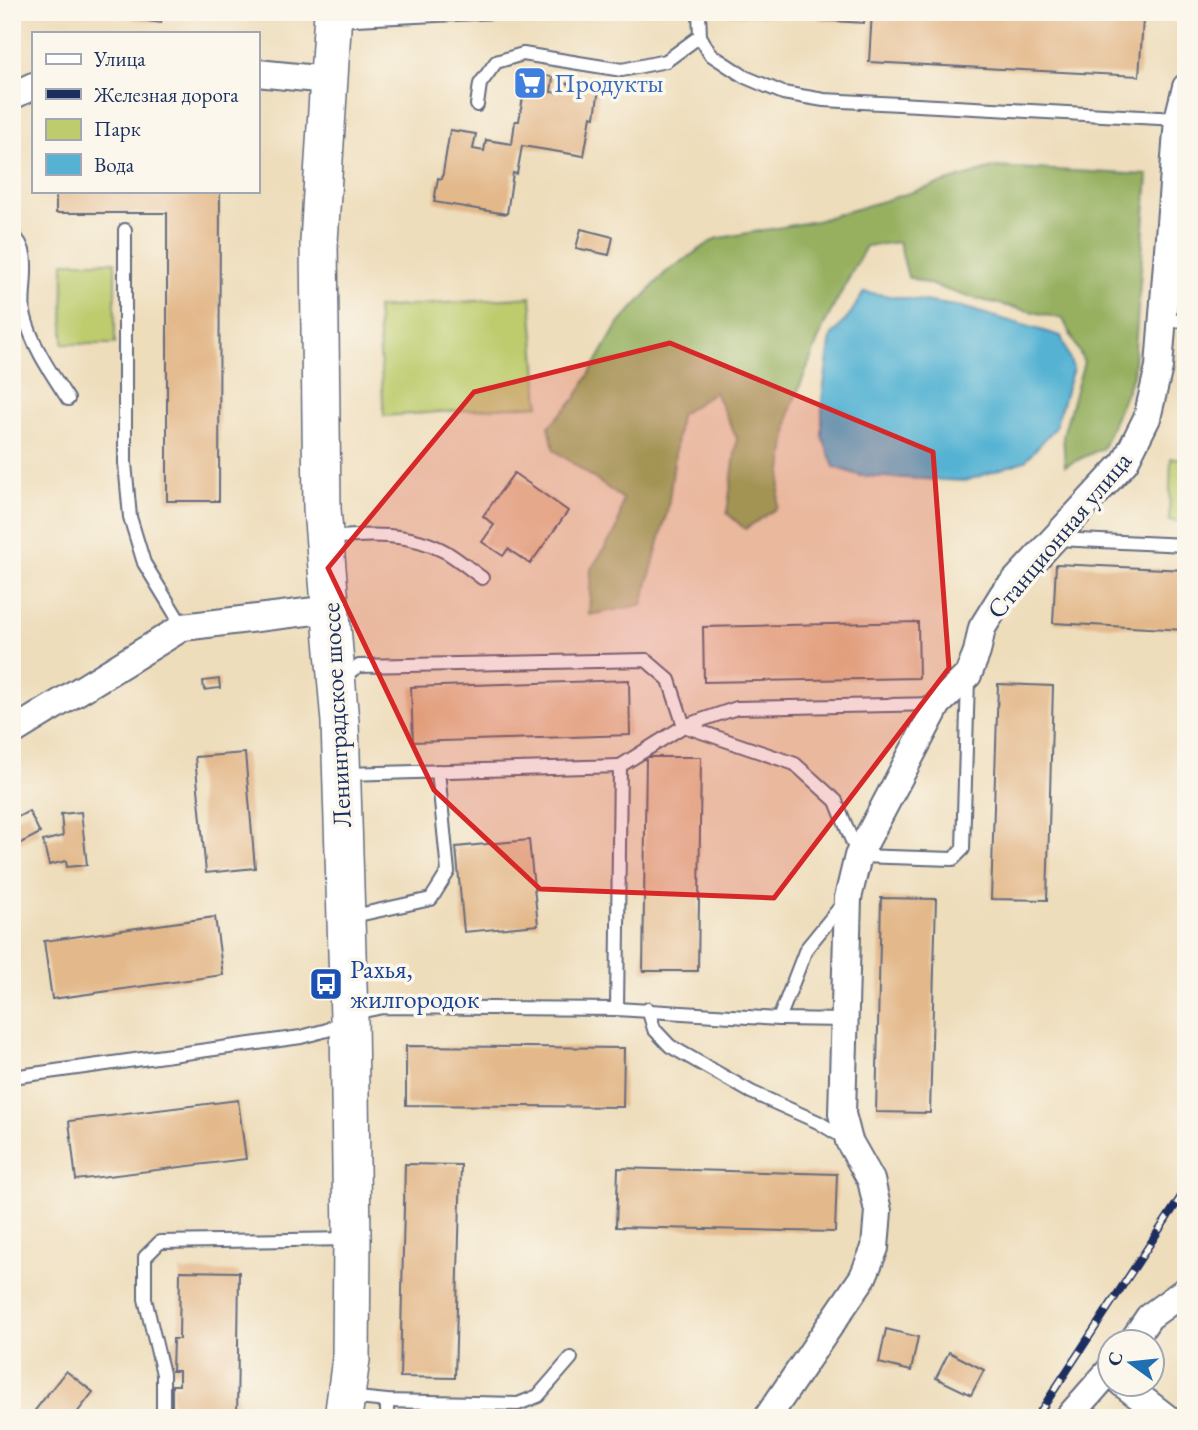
<svg xmlns="http://www.w3.org/2000/svg" width="1198" height="1430" viewBox="0 0 1198 1430" font-family="'EB Garamond',serif">
  <style>
    .green { fill: #becc6e; stroke: #6c7e66; stroke-width: 2 }
    .forest { fill: #96b061; stroke: #587060; stroke-width: 2 }
    .water { fill: #55b2d3; stroke: #387098; stroke-width: 2 }
    .building { fill: #e3b88a }
    .lines { fill: none; stroke-linecap: round; stroke-linejoin: round }
    .lane-casing { stroke: #656c7f; stroke-width: 16 }
    .street-casing { stroke: #656c7f; stroke-width: 30 }
    .secondary-casing { stroke: #656c7f; stroke-width: 40 }
    .lane { stroke: #fff; stroke-width: 12 }
    .street { stroke: #fff; stroke-width: 26 }
    .secondary { stroke: #fff; stroke-width: 37 }
    .rail-casing { stroke: #1b2f5e; stroke-width: 8 }
    .rail { stroke: #fbf7ec; stroke-width: 5; stroke-dasharray: 16; stroke-linecap: butt }
    .marked { fill: #d62828; fill-opacity: 0.2; stroke: #d62828; stroke-width: 5; stroke-linejoin: round }
    .labels { text-anchor: middle; dominant-baseline: central; stroke-width: 7; stroke-linejoin: round; paint-order: stroke }
    .shop-label { font-size: 26px; fill: #366cbe; stroke: #fbf7ec; text-anchor: start }
    .street-label { font-size: 26px; fill: #1b2f5e; stroke: #fbf7ec }
    .transit-label { font-size: 26px; fill: #164399; stroke: #fbf7ec; text-anchor: start }
  </style>
  <rect width="100%" height="100%" fill="#fbf7ec"/>
  <filter id="ink" filterUnits="userSpaceOnUse"><feTurbulence type="fractalNoise" baseFrequency=".0143" numOctaves="2"/><feDisplacementMap in="SourceGraphic" scale="14" xChannelSelector="R" yChannelSelector="G"/><feConvolveMatrix kernelMatrix="1 2 1 2 8 2 1 2 1" color-interpolation-filters="sRGB"/></filter>
  <filter id="wash" filterUnits="userSpaceOnUse"><feTurbulence type="fractalNoise" baseFrequency=".00686" numOctaves="4" result="noise"/><feDisplacementMap in="SourceGraphic" scale="28" xChannelSelector="R" yChannelSelector="G"/><feGaussianBlur stdDeviation="1.57" result="paint"/><feColorMatrix in="noise" values="0 0 0 0 0 0 0 0 0 0 0 0 0 0 0 0 0 1.4 0 .05"/><feComposite in="paint" operator="in"/></filter>
  <g filter="url(#wash)">
    <rect width="100%" height="100%" fill="#edb"/>
    <g class="green">
      <path d="M64,262H115V344H63Z"/>
      <path d="M531,297L539,405L384,416L377,308Z"/>
      <path d="M1171,458L1186,459V522L1169,521Z"/>
    </g>
    <path class="forest" d="M996,167L1148,175L1133,375L1103,448L1065,466L1063,435L1084,362L1063,319L965,296L908,277L899,242L866,246L825,323L790,411L777,508L745,529L727,513L737,439L715,392L680,415L668,508L642,605L589,615L591,569L617,529L623,499L554,450L549,426L575,399L617,326L665,273L715,239L816,221Z"/>
    <path class="water" d="M864,292L962,307L1061,336L1073,368L1055,428L1025,461L965,481L861,476L834,467L822,436V399L831,337L851,313Z"/>
    <g id="blocks">
      <g class="building">
        <path d="M133,12H163L161,23L132,19Z"/>
        <path d="M724,12H769L768,17L723,15Z"/>
        <path d="M820,12H865L864,23L819,20Z"/>
        <path d="M872,12H1009L1143,20L1139,76L869,62Z"/>
        <path d="M527,73L553,77L551,92L562,93L563,83L599,88L595,117L591,116L584,156L522,146L517,174L513,173L507,214L434,202L438,178L442,179L450,130L476,134L473,149L484,151L486,140L512,144L515,121H519Z"/>
        <path d="M56,191H220L219,501H167V213H56Z"/>
        <path d="M581,229L613,237L609,255L576,248Z"/>
        <path d="M514,473L568,511L530,564L508,549L503,556L482,542L494,525L483,516Z"/>
        <path d="M1056,564L1186,570V630L1053,623Z"/>
        <path d="M918,622L919,678L704,682L703,627Z"/>
        <path d="M219,679L220,688L204,690L203,681Z"/>
        <path d="M629,680L630,735L413,742L411,687Z"/>
        <path d="M998,684L1053,686L1047,900L991,899Z"/>
        <path d="M245,753L255,868L206,873L195,757Z"/>
        <path d="M646,757H701L698,971H643Z"/>
        <path d="M29,811L40,833L19,844L12,831V820Z"/>
        <path d="M81,812L87,865L67,867L66,861L49,865L43,841L63,836L61,814Z"/>
        <path d="M529,840L538,925L464,932L456,847Z"/>
        <path d="M881,898L936,899L930,1113L876,1112Z"/>
        <path d="M215,917L223,975L52,999L44,941Z"/>
        <path d="M406,1046L624,1048L623,1107L406,1105Z"/>
        <path d="M238,1100L246,1159L76,1180L69,1121Z"/>
        <path d="M405,1164L461,1165L455,1378L400,1377Z"/>
        <path d="M618,1168L837,1174L835,1232L616,1227Z"/>
        <path d="M180,1271L239,1272L237,1418L172,1417V1385H179V1371H172L173,1339H179Z"/>
        <path d="M886,1329L918,1337L911,1371L879,1363Z"/>
        <path d="M949,1352L984,1370L971,1395L936,1378Z"/>
        <path d="M66,1371L93,1392L73,1418H29Z"/>
      </g>
    </g>
  </g>
  <g filter="url(#ink)">
    <use href="#blocks" fill-opacity="0" stroke="#656c7f" stroke-width="2"/>
    <g class="lines">
      <defs>
        <g id="lane">
          <path d="M699,12L700,36L710,54L745,77L783,93L824,100L1178,119"/>
          <path d="M336,20L496,12"/>
          <path d="M477,105L480,84L496,62L523,54L622,70L666,61L700,36"/>
          <path d="M125,230V463L130,517L144,563L183,627"/>
          <path d="M12,235C35,251 20,290 24,313C31,344 51,373 68,399"/>
          <path d="M1162,324L1186,319"/>
          <path d="M328,538C368,534 410,532 446,552C459,560 470,569 482,578"/>
          <path d="M1057,539L1186,545"/>
          <path d="M341,677L359,666L646,660L669,680L684,726L795,764L836,801L858,856L953,859L963,849L968,678"/>
          <path d="M346,774L620,766"/>
          <path d="M349,917L431,899L448,872L438,771"/>
          <path d="M617,1009L779,1019L845,1020"/>
          <path d="M648,1009L654,1029L670,1046L751,1092L818,1122L846,1139"/>
          <path d="M779,1019L806,949L845,901"/>
          <path d="M12,1077L301,1037L327,1030L359,1012L383,1007L617,1009L620,766L684,726L737,708L938,704"/>
          <path d="M348,1397L387,1401L518,1404L538,1396L571,1358"/>
          <path d="M163,1418V1374L145,1299V1257L160,1242L350,1239"/>
          <path d="M387,1418V1401"/>
        </g>
        <g id="street">
          <path d="M257,73L327,80"/>
          <path d="M12,96L33,86"/>
          <path d="M12,732L183,627L331,609"/>
          <path d="M1132,1342L1149,1317L1186,1290"/>
          <path d="M1123,1384L1167,1418"/>
          <path d="M767,1418L863,1277L875,1248L878,1211L871,1180L849,1141L842,1114L848,898L858,856L938,704L968,675L977,652L982,628L1003,594L1125,462L1147,418L1159,367L1178,119L1186,87"/>
          <path d="M1068,1418L1110,1370"/>
        </g>
        <path id="secondary" d="M333,12L319,242L322,509L340,722L349,1018L352,1239L351,1359L343,1418"/>
      </defs>
      <use href="#lane" class="lane-casing"/>
      <use href="#street" class="street-casing"/>
      <use href="#secondary" class="secondary-casing"/>
      <use href="#lane" class="lane"/>
      <use href="#street" class="street"/>
      <use href="#secondary" class="secondary"/>
      <defs>
        <path id="rail" d="M1036,1418L1186,1189"/>
      </defs>
      <use href="#rail" class="rail-casing"/>
      <use href="#rail" class="rail"/>
    </g>
  </g>
  <path class="marked" d="M670,343L933,452L949,668L774,898L540,889L434,790L328,568L474,392Z"/>
  <defs>
    <symbol id="supermarket-square" viewBox="-11 -11 22 22"><rect x="-9" y="-9" width="18" height="18" rx="4" fill="#3f7fe0" stroke="#fbf7ec"/><path d="M-6-5.5h2.5l.6 2H6L4.5 2H-2.5L-4.4-4H-6ZM-1.5 3.2a1.3 1.3 0 1 0 .1 0ZM3 3.2a1.3 1.3 0 1 0 .1 0Z" fill="#fff"/></symbol>
    <symbol id="bus-square" viewBox="-11 -11 22 22"><rect x="-9" y="-9" width="18" height="18" rx="4" fill="#1a4fb4" stroke="#fbf7ec"/><path d="M-5-6H5V4H4V6H2V4H-2V6H-4V4H-5ZM-3.5-4V0h7V-4ZM-3.5 1.2v1.5H-2V1.2ZM2 1.2v1.5H3.5V1.2Z" fill="#fff"/></symbol>
  </defs>
  <g fill-rule="evenodd">
    <use href="#supermarket-square" x="511" y="64" width="38" height="38"/>
    <use href="#bus-square" x="307" y="965" width="38" height="38"/>
  </g>
  <g class="labels">
    <g class="shop-label">
      <text x="554" y="83">Продукты</text>
    </g>
    <g class="street-label">
      <text transform="translate(1059 535) rotate(-50)">Станционная улица</text>
      <text transform="translate(336 715) rotate(-93)">Ленинградское шоссе</text>
    </g>
    <g class="transit-label">
      <text x="350" y="969">Рахья,<tspan x="350" dy="30">жилгородок</tspan></text>
    </g>
  </g>
  <rect width="1198" height="1430" fill="none" stroke="#fbf7ec" stroke-width="42"/>
  <rect x="32" y="32" width="228" height="161" fill="#fbf7ec" stroke="#a1a7b3" stroke-width="2"/>
  <rect x="46" y="54" width="35" height="10" fill="#ffffff" stroke="#a1a7b3" stroke-width="2"/>
  <text x="94" y="66" font-size="21" fill="#1b2f5e">Улица</text>
  <rect x="46" y="89" width="35" height="10" fill="#1b2f5e" stroke="#a1a7b3" stroke-width="2"/>
  <text x="94" y="102" font-size="21" fill="#1b2f5e">Железная дорога</text>
  <rect x="46" y="119" width="35" height="21" fill="#becc6e" stroke="#a1a7b3" stroke-width="2"/>
  <text x="94" y="136" font-size="21" fill="#1b2f5e">Парк</text>
  <rect x="46" y="154" width="35" height="21" fill="#55b2d3" stroke="#a1a7b3" stroke-width="2"/>
  <text x="94" y="172" font-size="21" fill="#1b2f5e">Вода</text>
  <g transform="translate(1131 1363) rotate(285)"><circle r="33" fill="#fbf7ec" stroke="#a1a7b3" stroke-width="2"/>
  <path d="M0-5L12 26L0 18L-12 26Z" fill="#1f6fb2"/>
  <text y="-10" font-size="19" font-weight="bold" text-anchor="middle" fill="#1b2f5e">С</text>
  </g>
</svg>
